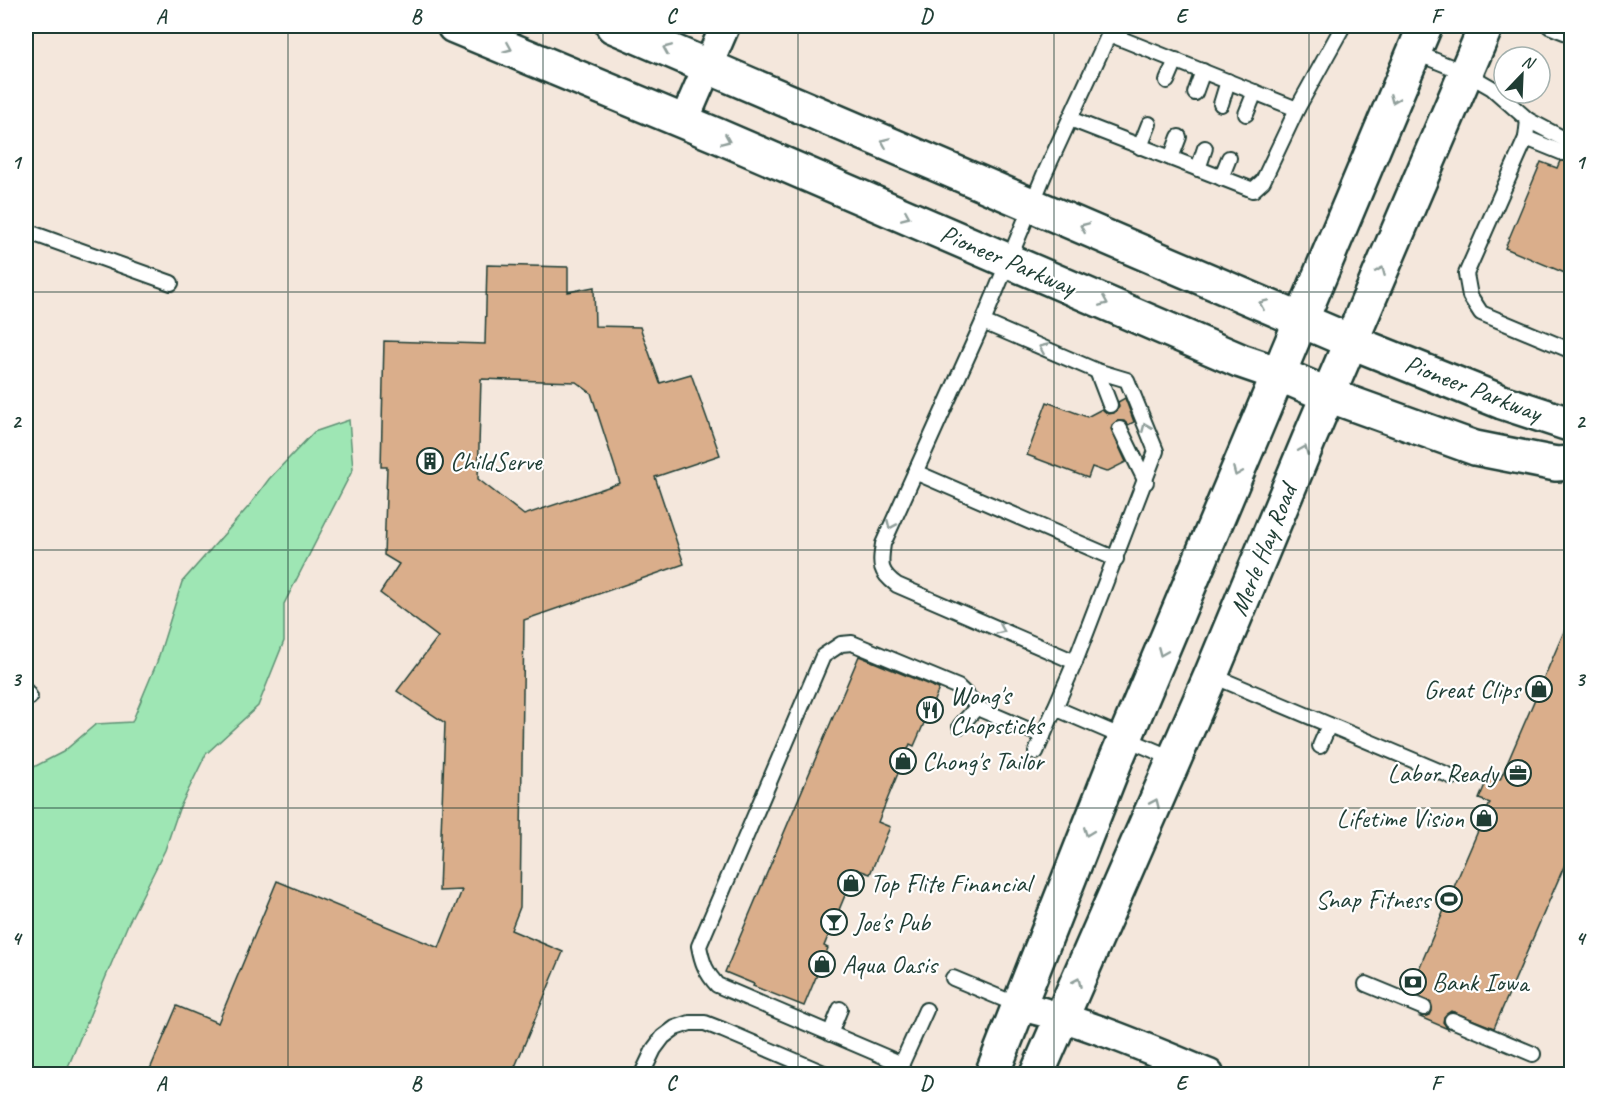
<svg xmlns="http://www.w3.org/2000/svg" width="1597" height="1100" viewBox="0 0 1597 1100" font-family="Caveat,sans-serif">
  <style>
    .green { fill: #9ee6b4; stroke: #5e9274; stroke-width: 1.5 }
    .building { fill: #daae8b; stroke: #1f3d34; stroke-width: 1.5; fill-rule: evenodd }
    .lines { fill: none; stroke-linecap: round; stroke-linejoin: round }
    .lane-casing { stroke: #1f3d34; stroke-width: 18 }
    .street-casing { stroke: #1f3d34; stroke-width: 33 }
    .secondary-casing { stroke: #1f3d34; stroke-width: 38 }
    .lane { stroke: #fff; stroke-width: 14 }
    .street { stroke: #fff; stroke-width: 28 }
    .secondary { stroke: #fff; stroke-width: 33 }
    .oneway { stroke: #8f9e9a }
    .grid { fill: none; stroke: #1f3d34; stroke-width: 1.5; stroke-opacity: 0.55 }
    .labels { text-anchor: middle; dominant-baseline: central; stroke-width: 4.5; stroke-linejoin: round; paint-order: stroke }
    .street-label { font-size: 26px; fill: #1f3d34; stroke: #fff }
    .poi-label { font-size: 26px; fill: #1f3d34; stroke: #fff; text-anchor: start }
    .neatline { fill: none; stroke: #1f3d34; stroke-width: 2 }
    .grid-label { font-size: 20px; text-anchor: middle; font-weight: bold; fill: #1f3d34 }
  </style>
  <rect width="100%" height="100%" fill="#f4e7dc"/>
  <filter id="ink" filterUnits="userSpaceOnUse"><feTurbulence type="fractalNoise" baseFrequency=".0167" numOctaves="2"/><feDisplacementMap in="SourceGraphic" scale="12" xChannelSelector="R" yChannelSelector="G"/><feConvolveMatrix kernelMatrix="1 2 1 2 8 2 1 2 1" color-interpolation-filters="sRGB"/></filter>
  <g filter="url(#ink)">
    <path class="green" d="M349,420L353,469L284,604V641L258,706L206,754L179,809L165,850L128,924L65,1074H26V771L63,752L96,724L132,722L157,662L182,582L249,506L269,479L314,432Z"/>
    <g class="building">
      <path d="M1571,156H1572V276L1505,248L1541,162L1557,168L1560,161L1568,160Z"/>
      <path d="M487,265L568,267V292L594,287L595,326L640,327L660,383L691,374L720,455L655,477L684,564L524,620L520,907L511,930L563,952L512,1074H148L177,1006L218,1023L277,881L439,948L462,890L439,891L445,723L397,691L438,637L380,593L399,564L384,555L387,467H381L384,341L485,344ZM481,379L576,382L591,393L620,483L524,515L478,479Z"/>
      <path d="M1125,398L1134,422L1128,425L1124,421H1117L1113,424L1111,429L1126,462L1106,472L1092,467L1088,478L1027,455L1047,402L1087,417L1102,409L1108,414L1114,413L1119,407L1118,402Z"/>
      <path d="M1572,613V848L1494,1028L1451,1011L1444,1017L1443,1022L1448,1029L1420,1017L1430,1015L1432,1011L1431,1003L1409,992L1490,803L1479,799L1489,775L1500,780Z"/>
      <path d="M859,656L939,689L914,746L910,744L878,822L890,827L870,874L856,869L824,946L828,948L804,1006L753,986L754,984L725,972Z"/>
    </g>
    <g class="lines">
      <defs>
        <g id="lane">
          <path d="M1549,26L1572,35"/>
          <path d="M1414,52L1466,73L1492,88L1528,120L1526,138L1466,274L1470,296L1481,313L1572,351"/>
          <path d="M1167,81L1176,60"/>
          <path d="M1195,93L1203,71"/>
          <path d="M1221,104L1228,81"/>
          <path d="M1246,114L1255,92"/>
          <path d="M1070,119L1253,190L1263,181L1297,109"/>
          <path d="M1528,120L1568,141"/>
          <path d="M1526,138L1563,153"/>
          <path d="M1140,147L1149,124"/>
          <path d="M1171,158L1179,137"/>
          <path d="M1198,169L1205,148"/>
          <path d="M1221,178L1229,158"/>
          <path d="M26,231L171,283"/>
          <path d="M983,322L1097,371L1127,380L1156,451L1075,662L1055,708"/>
          <path d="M1097,371L1110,405"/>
          <path d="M1120,429L1146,482"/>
          <path d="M915,472L1116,559"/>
          <path d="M1075,662L897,585C879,572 880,565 883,544L983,322L1044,175L1109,34L1297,109L1343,26"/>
          <path d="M1211,675L1453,777"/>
          <path d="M26,691L30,697"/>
          <path d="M960,726L978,706"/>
          <path d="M1320,746L1329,725"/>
          <path d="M1036,752L1055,708L1174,759"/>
          <path d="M953,978L1020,1006"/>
          <path d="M1366,984L1424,1008"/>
          <path d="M1452,1020L1533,1054"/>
          <path d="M830,1034L840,1009"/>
          <path d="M902,1064L717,985C706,973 702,962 699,946L823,656L841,644L852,643L958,687L982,710L1043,736"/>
          <path d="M642,1074L654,1049L663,1037L675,1028L690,1023H705L723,1030L826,1074"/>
          <path d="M897,1074L926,1010"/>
        </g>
        <g id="street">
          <path d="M684,121L725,26"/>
          <path d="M1020,1006C1087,1022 1146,1048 1209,1074"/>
        </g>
        <g id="secondary">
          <path d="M454,26L716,135L1241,361L1279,374L1328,395L1475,448L1556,464L1572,463"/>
          <path d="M613,26L1352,342L1502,402L1572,425"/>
          <path d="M992,1074L1115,762L1425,26"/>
          <path d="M1037,1074L1211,675L1310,437L1486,26"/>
        </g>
      </defs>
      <use href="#lane" class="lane-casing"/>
      <use href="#street" class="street-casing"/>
      <use href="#secondary" class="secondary-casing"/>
      <use href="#lane" class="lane"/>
      <use href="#street" class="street"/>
      <use href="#secondary" class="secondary"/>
    </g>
    <defs><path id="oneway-chevron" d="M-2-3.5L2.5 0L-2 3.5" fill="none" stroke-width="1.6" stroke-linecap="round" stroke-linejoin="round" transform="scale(1.5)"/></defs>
    <g class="oneway">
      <use href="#oneway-chevron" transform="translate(508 48) rotate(23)"/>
      <use href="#oneway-chevron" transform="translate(667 49) rotate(-157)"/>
      <use href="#oneway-chevron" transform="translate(1394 99) rotate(113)"/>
      <use href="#oneway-chevron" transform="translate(726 140) rotate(23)"/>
      <use href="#oneway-chevron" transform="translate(885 142) rotate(-157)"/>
      <use href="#oneway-chevron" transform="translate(906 216) rotate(23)"/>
      <use href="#oneway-chevron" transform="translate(1084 227) rotate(-157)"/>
      <use href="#oneway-chevron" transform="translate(1381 271) rotate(-67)"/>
      <use href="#oneway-chevron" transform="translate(1104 302) rotate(23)"/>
      <use href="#oneway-chevron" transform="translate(1263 304) rotate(-157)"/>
      <use href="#oneway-chevron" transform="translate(1043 348) rotate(-157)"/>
      <use href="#oneway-chevron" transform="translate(1146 427) rotate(-113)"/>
      <use href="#oneway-chevron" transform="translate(1304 450) rotate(-68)"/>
      <use href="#oneway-chevron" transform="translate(1237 472) rotate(113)"/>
      <use href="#oneway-chevron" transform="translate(891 525) rotate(114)"/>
      <use href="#oneway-chevron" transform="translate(1001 630) rotate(23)"/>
      <use href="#oneway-chevron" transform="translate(1162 652) rotate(113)"/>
      <use href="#oneway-chevron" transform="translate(1155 803) rotate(-66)"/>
      <use href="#oneway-chevron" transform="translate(1088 832) rotate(111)"/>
      <use href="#oneway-chevron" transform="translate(1077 982) rotate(-66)"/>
    </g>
  </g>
  <path class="grid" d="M288,26V1074M543,26V1074M798,26V1074M1054,26V1074M1309,26V1074M26,292H1572M26,550H1572M26,808H1572"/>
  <defs>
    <symbol id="building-ring" viewBox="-11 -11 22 22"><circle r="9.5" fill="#fff" stroke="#1f3d34" stroke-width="1.5"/><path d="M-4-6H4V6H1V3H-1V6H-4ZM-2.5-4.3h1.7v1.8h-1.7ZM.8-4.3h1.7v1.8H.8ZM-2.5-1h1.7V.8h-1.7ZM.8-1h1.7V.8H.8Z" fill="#1f3d34"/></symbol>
    <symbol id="shop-ring" viewBox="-11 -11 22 22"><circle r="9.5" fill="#fff" stroke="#1f3d34" stroke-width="1.5"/><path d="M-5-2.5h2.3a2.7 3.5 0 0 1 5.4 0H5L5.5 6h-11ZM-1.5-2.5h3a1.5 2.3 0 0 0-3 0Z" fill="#1f3d34"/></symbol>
    <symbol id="restaurant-ring" viewBox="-11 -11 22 22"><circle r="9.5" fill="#fff" stroke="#1f3d34" stroke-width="1.5"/><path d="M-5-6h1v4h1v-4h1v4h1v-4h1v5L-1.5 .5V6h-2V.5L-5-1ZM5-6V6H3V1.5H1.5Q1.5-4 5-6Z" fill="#1f3d34"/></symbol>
    <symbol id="office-ring" viewBox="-11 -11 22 22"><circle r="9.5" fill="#fff" stroke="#1f3d34" stroke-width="1.5"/><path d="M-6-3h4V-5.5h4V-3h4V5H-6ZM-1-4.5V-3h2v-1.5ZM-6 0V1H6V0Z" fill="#1f3d34"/></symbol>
    <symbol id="stadium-ring" viewBox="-11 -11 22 22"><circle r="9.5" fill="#fff" stroke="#1f3d34" stroke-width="1.5"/><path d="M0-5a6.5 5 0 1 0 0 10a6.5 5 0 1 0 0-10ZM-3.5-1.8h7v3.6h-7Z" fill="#1f3d34"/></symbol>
    <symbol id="bar-ring" viewBox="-11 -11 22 22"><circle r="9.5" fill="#fff" stroke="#1f3d34" stroke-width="1.5"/><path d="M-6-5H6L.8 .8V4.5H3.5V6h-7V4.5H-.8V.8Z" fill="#1f3d34"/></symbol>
    <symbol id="bank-ring" viewBox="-11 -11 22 22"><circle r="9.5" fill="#fff" stroke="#1f3d34" stroke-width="1.5"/><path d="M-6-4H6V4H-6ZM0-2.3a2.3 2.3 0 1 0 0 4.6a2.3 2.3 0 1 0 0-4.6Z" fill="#1f3d34"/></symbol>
  </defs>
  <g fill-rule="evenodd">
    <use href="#building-ring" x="415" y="446" width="30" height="30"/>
    <use href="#shop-ring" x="1524" y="674" width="30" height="30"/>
    <use href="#restaurant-ring" x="915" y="695" width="30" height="30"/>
    <use href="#shop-ring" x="888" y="746" width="30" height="30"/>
    <use href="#office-ring" x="1503" y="758" width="30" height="30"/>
    <use href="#shop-ring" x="1469" y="803" width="30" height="30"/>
    <use href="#shop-ring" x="836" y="868" width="30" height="30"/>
    <use href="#stadium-ring" x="1434" y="884" width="30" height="30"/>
    <use href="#bar-ring" x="819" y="907" width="30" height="30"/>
    <use href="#shop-ring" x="807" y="949" width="30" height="30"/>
    <use href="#bank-ring" x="1398" y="967" width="30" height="30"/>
  </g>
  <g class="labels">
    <g class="street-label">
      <text transform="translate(1008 260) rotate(23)">Pioneer Parkway</text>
      <text transform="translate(1473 388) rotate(21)">Pioneer Parkway</text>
      <text transform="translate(1263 550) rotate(-68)">Merle Hay Road</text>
    </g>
    <g class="poi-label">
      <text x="450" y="461">ChildServe</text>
      <text x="1520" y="689" text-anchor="end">Great Clips</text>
      <text x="950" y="695">Wong's<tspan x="950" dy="30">Chopsticks</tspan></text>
      <text x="922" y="761">Chong's Tailor</text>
      <text x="1498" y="773" text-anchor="end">Labor Ready</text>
      <text x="1464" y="818" text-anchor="end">Lifetime Vision</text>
      <text x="870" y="883">Top Flite Financial</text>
      <text x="1430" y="899" text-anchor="end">Snap Fitness</text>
      <text x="854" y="922">Joe's Pub</text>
      <text x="842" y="964">Aqua Oasis</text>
      <text x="1432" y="982">Bank Iowa</text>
    </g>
  </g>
  <rect width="1597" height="1100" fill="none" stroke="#fff" stroke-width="66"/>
  <g transform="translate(1522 75) rotate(23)"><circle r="28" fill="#ffffff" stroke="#a5b1ae" stroke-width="1.5"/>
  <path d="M0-4.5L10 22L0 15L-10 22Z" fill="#1f3d34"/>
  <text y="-9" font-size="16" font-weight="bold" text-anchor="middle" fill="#1f3d34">N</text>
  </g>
  <rect x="33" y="33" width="1531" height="1034" class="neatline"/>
  <g class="grid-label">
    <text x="161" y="23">A</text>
    <text x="416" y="23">B</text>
    <text x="671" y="23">C</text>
    <text x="926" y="23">D</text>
    <text x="1181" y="23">E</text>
    <text x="1436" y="23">F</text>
    <text x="16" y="169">1</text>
    <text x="1580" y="169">1</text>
    <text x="16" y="428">2</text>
    <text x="1580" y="428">2</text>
    <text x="16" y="686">3</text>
    <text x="1580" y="686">3</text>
    <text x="16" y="945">4</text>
    <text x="1580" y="945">4</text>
    <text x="161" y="1090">A</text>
    <text x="416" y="1090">B</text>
    <text x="671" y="1090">C</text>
    <text x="926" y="1090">D</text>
    <text x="1181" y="1090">E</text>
    <text x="1436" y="1090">F</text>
  </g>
</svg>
